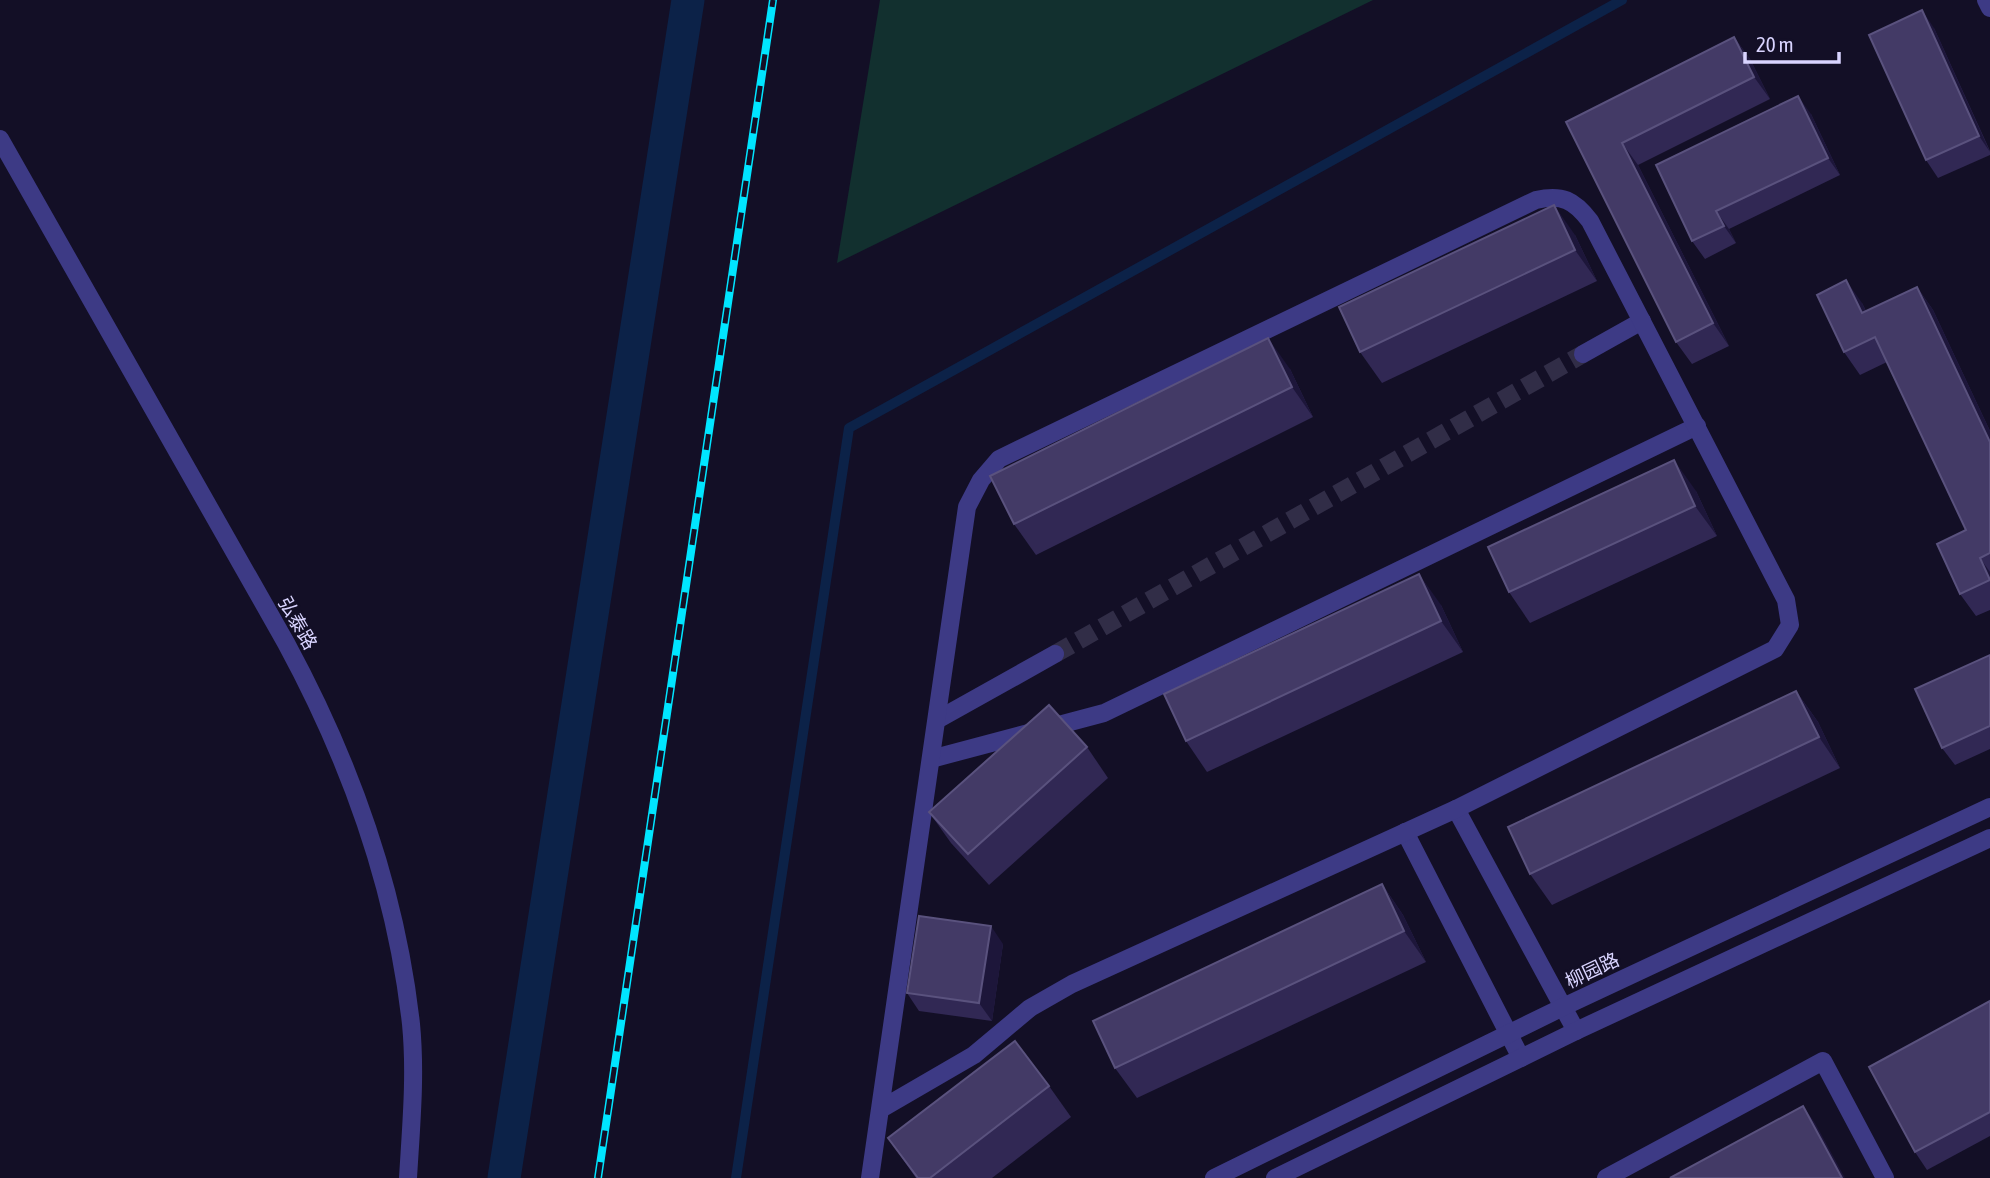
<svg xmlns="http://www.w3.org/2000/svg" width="1990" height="1178" viewBox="0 0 1990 1178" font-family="'Asap Condensed','Noto Sans SC',sans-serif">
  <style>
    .green { fill: #12302f }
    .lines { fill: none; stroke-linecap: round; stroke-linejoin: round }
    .stream { stroke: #0c2248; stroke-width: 10 }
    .canal { stroke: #0c2248; stroke-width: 33 }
    .minor-tunnel { stroke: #312d47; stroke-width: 18; stroke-dasharray: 18 9; stroke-linecap: butt }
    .minor { stroke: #3d3a85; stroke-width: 18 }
    .rail-casing { stroke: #00e5ff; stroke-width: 8 }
    .rail { stroke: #130f26; stroke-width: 5; stroke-dasharray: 16; stroke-linecap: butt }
    .wall { fill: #312854 }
    .shaded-wall { fill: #1d163a }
    .building { fill: #433a66; stroke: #5a527e; stroke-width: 2 }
    .labels { text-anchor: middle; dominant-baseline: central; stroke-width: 5; stroke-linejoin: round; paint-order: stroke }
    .street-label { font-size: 19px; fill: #d9d4ff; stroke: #130f26 }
  </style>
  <rect width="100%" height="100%" fill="#130f26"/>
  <path class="green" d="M880,0H1373L837,263Z"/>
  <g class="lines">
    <path class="stream" d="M736,1178L849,428L1622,0"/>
    <path class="canal" d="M504,1178L688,0"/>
    <path class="minor-tunnel" d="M1055,654L1583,354"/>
    <g class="minor">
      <path d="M1986,0L1990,8"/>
      <path d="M0,139L286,643C350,761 396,889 411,1024C416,1075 411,1127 408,1178"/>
      <path d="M1583,354L1642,321"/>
      <path d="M937,720L1055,654"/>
      <path d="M931,759L1104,713L1697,426"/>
      <path d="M1456,809L1576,1031"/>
      <path d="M1405,832L1521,1058"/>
      <path d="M870,1178L967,507L981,480L999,459L1536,200C1562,194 1574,200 1590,221L1786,600L1790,625L1775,649L1456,809L1072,984L1030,1008L974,1055L881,1109"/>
      <path d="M1214,1178L1563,1007L1990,807"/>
      <path d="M1275,1178L1576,1031L1990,838"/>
      <path d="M1606,1178L1823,1061L1885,1178"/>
    </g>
    <defs>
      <path id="rail" d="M598,1178L773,0"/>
    </defs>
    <use href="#rail" class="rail-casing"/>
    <use href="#rail" class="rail"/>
  </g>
  <g class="wall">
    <path d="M1934,28L1990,151V155L1938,178L1926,160Z"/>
    <path d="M1734,37L1750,59L1770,99L1638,165L1729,346L1692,364L1676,342L1566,122Z"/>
    <path d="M1811,114L1840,175L1729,229L1736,243L1705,259L1692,241L1656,165Z"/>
    <path d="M1575,235L1597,281L1382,383L1360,352Z"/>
    <path d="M1917,287L1933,310L1990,431V610L1976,616L1960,594L1966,530L1887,362L1860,375L1844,352L1862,303L1866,311Z"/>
    <path d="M1290,369L1313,417L1036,555L1014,524Z"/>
    <path d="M1696,491L1717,536L1530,623L1509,592Z"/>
    <path d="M1441,605L1463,652L1207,772L1186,741Z"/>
    <path d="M1990,655V749L1955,765L1942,748Z"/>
    <path d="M1796,691L1818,722L1840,768L1552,905L1530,874Z"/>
    <path d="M1087,747L1108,778L989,885L951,843L929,812Z"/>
    <path d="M1382,884L1403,915L1426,962L1137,1098L1115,1068Z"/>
    <path d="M1003,944L992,1021L919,1011L907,993Z"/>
    <path d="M1990,1001V1136L1927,1170L1915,1152Z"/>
    <path d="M1049,1086L1071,1117L992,1178H916L888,1138Z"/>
  </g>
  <g class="shaded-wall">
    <path d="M1922,10L1934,28L1990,152L1979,136Z"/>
    <path d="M1734,37L1750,59L1770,99L1754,77Z"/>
    <path d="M1798,96L1811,114L1840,175L1828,158Z"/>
    <path d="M1622,143L1638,165L1729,346L1713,323Z"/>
    <path d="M1554,205L1575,235L1597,281L1575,250Z"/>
    <path d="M1716,211L1729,229L1736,243L1724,226Z"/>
    <path d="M1846,280L1862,303L1878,336L1862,313Z"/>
    <path d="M1917,287L1933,310L1990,431V442Z"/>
    <path d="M1268,338L1290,369L1313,417L1292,387Z"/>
    <path d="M1674,460L1696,491L1717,536L1695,506Z"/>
    <path d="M1980,558L1990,572V580Z"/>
    <path d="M1419,574L1441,605L1463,652L1441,621Z"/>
    <path d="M1796,691L1818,722L1840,768L1819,737Z"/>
    <path d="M1382,884L1403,915L1426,962L1404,931Z"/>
    <path d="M991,926L1003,944L992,1021L979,1003Z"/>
    <path d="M1803,1106L1815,1123L1845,1178H1842Z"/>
  </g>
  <g class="building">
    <path d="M1922,10L1979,136L1926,160L1869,35Z"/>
    <path d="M1734,37L1754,77L1622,143L1713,323L1676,342L1566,122Z"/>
    <path d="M1798,96L1828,158L1716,211L1724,226L1692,241L1656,165Z"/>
    <path d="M1554,205L1575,250L1360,352L1339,307Z"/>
    <path d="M1846,280L1862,313L1917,287L1990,442V553L1980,558L1990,580L1960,594L1937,544L1966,530L1875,337L1844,352L1817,295Z"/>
    <path d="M1268,338L1292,387L1014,524L990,476Z"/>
    <path d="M1674,460L1695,506L1509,592L1488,547Z"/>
    <path d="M1419,574L1441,621L1186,741L1164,694Z"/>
    <path d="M1990,655V726L1942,748L1915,689Z"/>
    <path d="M1796,691L1819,737L1530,874L1508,827Z"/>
    <path d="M1049,705L1087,747L968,854L929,812Z"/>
    <path d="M1382,884L1404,931L1115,1068L1093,1021Z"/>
    <path d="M919,916L991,926L979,1003L907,993Z"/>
    <path d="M1990,1001V1112L1915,1152L1869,1067Z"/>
    <path d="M1015,1041L1049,1086L930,1178H918L888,1138Z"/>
    <path d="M1803,1106L1842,1178H1670Z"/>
  </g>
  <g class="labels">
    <g class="street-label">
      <text transform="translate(298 623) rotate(60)">弘泰路</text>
      <text transform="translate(1592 970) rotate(-25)">柳园路</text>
    </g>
  </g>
  <path d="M1745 52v10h94v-10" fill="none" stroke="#d9d4ff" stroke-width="3.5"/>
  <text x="1756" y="52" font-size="21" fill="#d9d4ff" stroke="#130f26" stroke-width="5" paint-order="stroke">20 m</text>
</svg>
